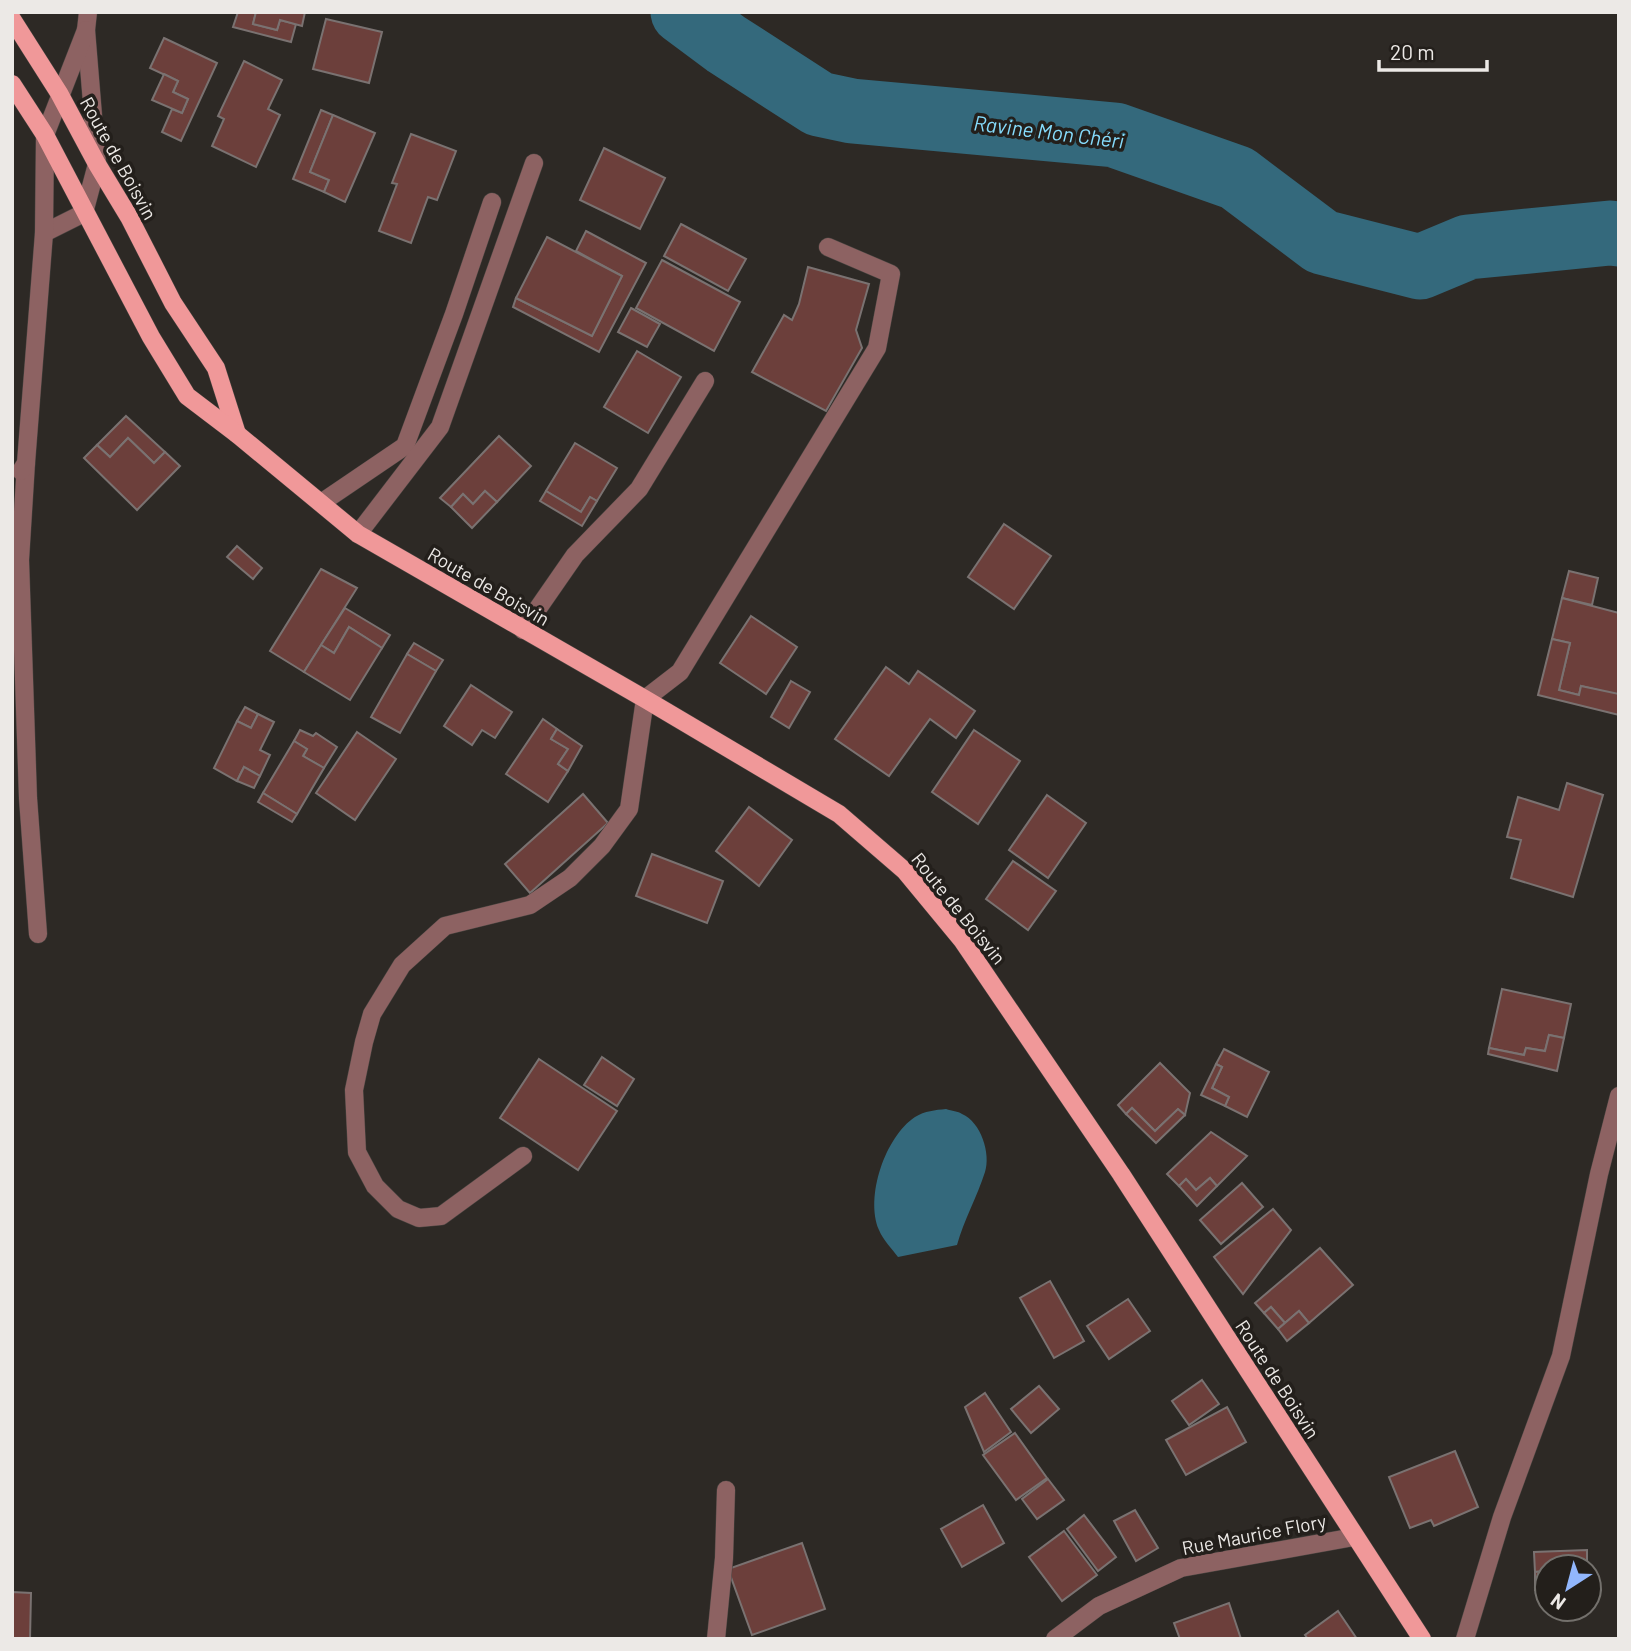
<svg xmlns="http://www.w3.org/2000/svg" width="1631" height="1651" viewBox="0 0 1631 1651" font-family="Barlow,sans-serif">
  <style>
    .water { fill: #34697c }
    .lines { fill: none; stroke-linecap: round; stroke-linejoin: round }
    .river { stroke: #34697c; stroke-width: 65 }
    .building { fill: #6c3f3b; stroke: #7a7271; stroke-width: 2 }
    .minor-casing { stroke: #484440; stroke-width: 19 }
    .major-casing { stroke: #484440; stroke-width: 19 }
    .minor { stroke: #8d6262; stroke-width: 18 }
    .major { stroke: #f09899; stroke-width: 18 }
    .labels { text-anchor: middle; dominant-baseline: central; stroke-width: 7; stroke-linejoin: round; paint-order: stroke }
    .street-label { font-size: 19px; fill: #ece9e6; stroke: #231f1b }
    .water-label { font-size: 21px; font-style: italic; fill: #86dcfc; stroke: #231f1b }
  </style>
  <rect width="100%" height="100%" fill="#2d2925"/>
  <path class="water" d="M946,1109C952,1111 958,1111 962,1114C981,1122 991,1154 985,1172C977,1197 964,1220 957,1245L898,1257C892,1249 883,1240 879,1230C865,1197 885,1137 915,1117C925,1111 935,1110 946,1109Z"/>
  <g class="lines">
    <path class="river" d="M683,12L726,44L819,104L852,111L1115,135L1237,178L1322,242L1420,267L1468,247L1610,233L1619,234"/>
  </g>
  <g class="building">
    <path d="M238,12H256L253,24L277,30L280,20L296,24L291,42L233,27Z"/>
    <path d="M256,12H305L302,26L280,20L277,30L253,24Z"/>
    <path d="M326,19L382,32L369,83L313,69Z"/>
    <path d="M164,38L217,63L181,141L162,132L172,109L182,113L188,99L173,92L178,81L150,68Z"/>
    <path d="M244,61L282,80L268,109L280,115L256,167L212,146L224,119L218,116Z"/>
    <path d="M164,74L178,81L173,92L188,99L182,113L152,100Z"/>
    <path d="M321,110L333,115L310,172L329,180L324,192L293,179Z"/>
    <path d="M333,115L375,133L345,202L324,192L329,180L310,172Z"/>
    <path d="M411,134L456,151L437,200L428,197L411,243L379,231L397,184L392,183Z"/>
    <path d="M604,148L665,178L640,229L580,200Z"/>
    <path d="M681,224L746,259L728,291L664,256Z"/>
    <path d="M586,231L646,263L599,352L513,307L516,298L592,336L622,276L576,251Z"/>
    <path d="M547,237L622,276L592,336L516,298Z"/>
    <path d="M662,260L740,302L714,351L636,308Z"/>
    <path d="M808,267L869,284L856,330L862,348L826,411L752,372L784,315L792,320L799,304Z"/>
    <path d="M631,308L660,324L647,347L618,332Z"/>
    <path d="M637,351L681,377L648,433L604,407Z"/>
    <path d="M126,416L165,452L154,463L128,438L110,457L97,445Z"/>
    <path d="M499,436L531,466L497,502L485,491L473,504L463,494L451,507L440,498Z"/>
    <path d="M128,438L154,463L165,452L180,466L137,510L84,458L97,445L110,457Z"/>
    <path d="M575,443L617,468L597,501L590,497L581,512L546,491Z"/>
    <path d="M485,491L497,502L472,528L451,507L463,494L473,504Z"/>
    <path d="M546,491L581,512L590,497L597,501L582,526L540,501Z"/>
    <path d="M1004,524L1051,556L1014,609L968,577Z"/>
    <path d="M237,546L262,568L253,579L227,557Z"/>
    <path d="M321,569L357,588L304,672L270,651Z"/>
    <path d="M1569,571L1598,578L1592,605L1562,598Z"/>
    <path d="M1562,598L1619,613L1618,695L1581,686L1579,695L1559,690L1570,643L1552,639Z"/>
    <path d="M345,608L390,635L382,648L349,627L334,653L321,645Z"/>
    <path d="M751,616L797,647L766,694L720,663Z"/>
    <path d="M349,627L382,648L350,700L304,672L321,645L334,653Z"/>
    <path d="M1552,639L1570,643L1559,690L1579,695L1581,686L1619,694V715L1538,695Z"/>
    <path d="M414,643L443,660L436,671L407,654Z"/>
    <path d="M407,654L436,671L400,733L371,717Z"/>
    <path d="M886,667L909,684L918,671L975,711L956,738L930,719L889,776L835,739Z"/>
    <path d="M791,681L810,692L789,728L771,717Z"/>
    <path d="M471,685L512,712L495,738L482,730L472,745L444,726Z"/>
    <path d="M245,707L258,714L251,728L237,721Z"/>
    <path d="M258,714L274,722L260,750L270,755L260,776L244,767L237,781L214,768L237,721L251,728Z"/>
    <path d="M543,719L557,729L551,739L568,749L558,764L568,771L548,802L506,774Z"/>
    <path d="M557,729L582,746L568,771L558,764L568,749L551,739Z"/>
    <path d="M300,730L313,736L316,733L337,747L324,768L303,756L307,749L294,741Z"/>
    <path d="M974,730L1020,761L978,824L932,792Z"/>
    <path d="M357,732L396,759L355,820L316,793Z"/>
    <path d="M294,741L307,749L303,756L324,768L297,814L263,793Z"/>
    <path d="M244,767L260,776L254,788L237,781Z"/>
    <path d="M1567,783L1603,795L1573,897L1511,878L1521,840L1507,837L1518,797L1559,810Z"/>
    <path d="M263,793L297,814L292,822L258,802Z"/>
    <path d="M583,794L608,823L530,893L505,864Z"/>
    <path d="M1047,795L1086,823L1048,878L1009,850Z"/>
    <path d="M749,807L792,840L759,886L716,851Z"/>
    <path d="M652,854L723,881L707,923L636,896Z"/>
    <path d="M1013,861L1056,891L1028,930L986,899Z"/>
    <path d="M1502,989L1571,1004L1564,1038L1549,1035L1545,1051L1526,1048L1524,1055L1489,1048Z"/>
    <path d="M1549,1035L1564,1038L1557,1071L1488,1054L1489,1048L1524,1055L1526,1048L1545,1051Z"/>
    <path d="M1224,1049L1269,1072L1247,1117L1225,1106L1229,1097L1212,1088L1222,1067L1216,1064Z"/>
    <path d="M602,1057L634,1079L617,1106L584,1085Z"/>
    <path d="M539,1059L617,1111L578,1170L500,1118Z"/>
    <path d="M1160,1063L1190,1093L1185,1115L1178,1109L1155,1131L1132,1108L1126,1114L1118,1105Z"/>
    <path d="M1216,1064L1222,1067L1212,1088L1229,1097L1225,1106L1201,1095Z"/>
    <path d="M1132,1108L1155,1131L1178,1109L1185,1115L1156,1143L1126,1114Z"/>
    <path d="M1211,1132L1247,1156L1217,1186L1210,1178L1196,1190L1186,1179L1179,1186L1167,1174Z"/>
    <path d="M1210,1178L1217,1186L1197,1206L1179,1186L1186,1179L1196,1190Z"/>
    <path d="M1242,1183L1263,1207L1221,1244L1200,1220Z"/>
    <path d="M1273,1209L1291,1230L1243,1294L1214,1257Z"/>
    <path d="M1320,1248L1353,1285L1309,1323L1299,1311L1285,1323L1271,1307L1264,1313L1255,1303Z"/>
    <path d="M1050,1281L1084,1341L1054,1358L1020,1298Z"/>
    <path d="M1128,1299L1150,1331L1109,1359L1087,1326Z"/>
    <path d="M1271,1307L1285,1323L1278,1329L1264,1313Z"/>
    <path d="M1299,1311L1309,1323L1287,1341L1278,1329Z"/>
    <path d="M1202,1380L1219,1404L1189,1425L1172,1401Z"/>
    <path d="M1039,1386L1059,1409L1031,1433L1011,1409Z"/>
    <path d="M985,1393L1011,1432L984,1452L965,1407Z"/>
    <path d="M1227,1407L1246,1442L1186,1475L1166,1440Z"/>
    <path d="M1015,1433L1047,1478L1016,1500L983,1455Z"/>
    <path d="M1455,1451L1478,1507L1434,1526L1431,1520L1410,1528L1389,1477Z"/>
    <path d="M1048,1479L1064,1500L1037,1519L1022,1499Z"/>
    <path d="M983,1505L1004,1543L962,1567L941,1529Z"/>
    <path d="M1135,1510L1158,1548L1136,1561L1114,1521Z"/>
    <path d="M1084,1515L1116,1557L1098,1571L1067,1529Z"/>
    <path d="M1064,1531L1097,1575L1062,1601L1029,1557Z"/>
    <path d="M802,1543L825,1609L752,1635L728,1569Z"/>
    <path d="M1587,1550V1567H1547V1582L1546,1571L1535,1572L1534,1552Z"/>
    <path d="M1546,1571L1547,1590H1535V1572Z"/>
    <path d="M12,1592L31,1593L30,1639H12Z"/>
    <path d="M1229,1603L1241,1639H1180L1174,1623Z"/>
    <path d="M1338,1611L1357,1639H1308L1305,1635Z"/>
  </g>
  <g class="lines">
    <defs>
      <g id="minor">
        <path d="M44,233L84,213L97,164L86,30L88,12"/>
        <path d="M26,463L20,560L28,798L38,934"/>
        <path d="M21,471L26,463L44,233L45,135L86,30"/>
        <path d="M321,503L405,446L454,314L492,202"/>
        <path d="M358,534L440,427L534,163"/>
        <path d="M523,630L575,555L639,489L705,381"/>
        <path d="M523,1156L441,1216L419,1218L398,1209L375,1186L357,1152L354,1090L364,1042L372,1014L402,965L445,926L530,905L570,878L602,846L629,809L645,699L680,672L877,348L891,274L828,247"/>
        <path d="M716,1639L724,1558L726,1490"/>
        <path d="M1055,1639L1099,1606L1181,1568L1354,1537"/>
        <path d="M1465,1639L1502,1517L1561,1356L1599,1174L1619,1096"/>
      </g>
      <g id="major">
        <path d="M12,19L59,93L97,164L129,217L173,303L216,368L237,434"/>
        <path d="M12,84L45,135L151,337L187,396L237,434L358,534L645,699L839,814L905,871L962,940L1121,1174L1422,1639"/>
      </g>
    </defs>
    <use href="#minor" class="minor-casing"/>
    <use href="#major" class="major-casing"/>
    <use href="#minor" class="minor"/>
    <use href="#major" class="major"/>
  </g>
  <g class="labels">
    <g class="street-label">
      <text transform="translate(119 158) rotate(61)">Route de Boisvin</text>
      <text transform="translate(489 586) rotate(30)">Route de Boisvin</text>
      <text transform="translate(959 908) rotate(51)">Route de Boisvin</text>
      <text transform="translate(1278 1379) rotate(57)">Route de Boisvin</text>
      <text transform="translate(1254 1534) rotate(-11)">Rue Maurice Flory</text>
    </g>
    <g class="water-label">
      <text transform="translate(1049 131) rotate(7)">Ravine Mon Chéri</text>
    </g>
  </g>
  <rect width="1631" height="1651" fill="none" stroke="#ece9e6" stroke-width="28"/>
  <g transform="translate(1568 1588) rotate(216)"><circle r="33" fill="#231f1b" stroke="#73706c" stroke-width="2"/>
  <path d="M0-5L12 26L0 18L-12 26Z" fill="#92b7fd"/>
  <text y="-10" font-size="19" font-weight="bold" text-anchor="middle" fill="#ece9e6">N</text>
  </g>
  <path d="M1379 60v10h108v-10" fill="none" stroke="#ece9e6" stroke-width="3.5"/>
  <text x="1390" y="60" font-size="21" fill="#ece9e6" stroke="#231f1b" stroke-width="5" paint-order="stroke">20 m</text>
</svg>
